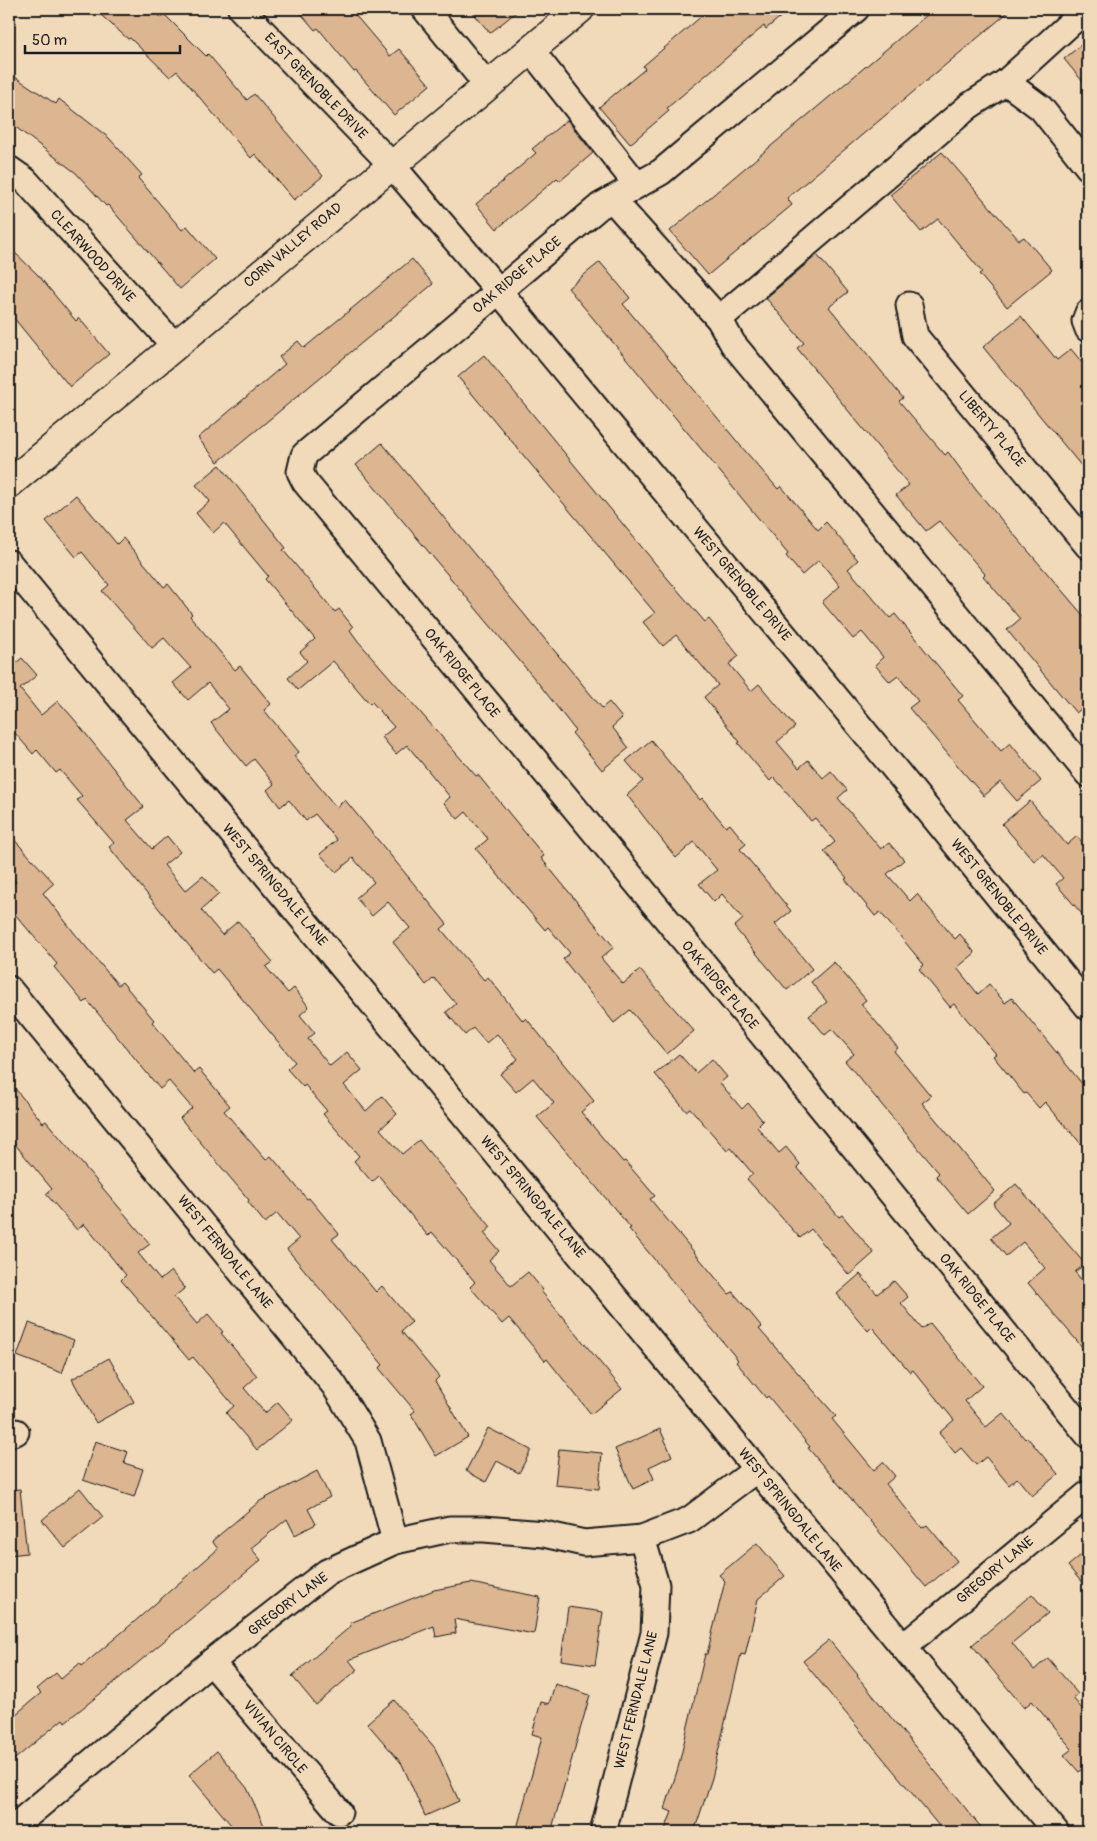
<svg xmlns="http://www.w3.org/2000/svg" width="1097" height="1841" viewBox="0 0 1097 1841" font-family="Pangolin,sans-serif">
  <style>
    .building { fill: #dcb591; stroke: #1c1c1c }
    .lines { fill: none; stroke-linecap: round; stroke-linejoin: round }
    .minor-casing { stroke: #1c1c1c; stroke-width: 29 }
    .major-casing { stroke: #1c1c1c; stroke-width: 31 }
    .minor { stroke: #f1daba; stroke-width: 25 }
    .major { stroke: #f1daba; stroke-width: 28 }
    .labels { text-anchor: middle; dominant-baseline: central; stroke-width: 4; stroke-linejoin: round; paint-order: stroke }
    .street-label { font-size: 14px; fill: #1c1c1c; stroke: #f1daba }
  </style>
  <rect width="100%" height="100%" fill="#f1daba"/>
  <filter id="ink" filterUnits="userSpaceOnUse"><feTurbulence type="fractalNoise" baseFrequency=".02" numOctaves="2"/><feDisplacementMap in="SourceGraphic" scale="10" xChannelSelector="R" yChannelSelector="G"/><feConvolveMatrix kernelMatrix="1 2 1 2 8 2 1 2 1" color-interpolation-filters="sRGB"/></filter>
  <g filter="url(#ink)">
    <g class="building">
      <path d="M94,9H152L162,18L165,15L206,56L208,54L247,100L254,94L323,176L294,200L255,154L251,158L177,71L170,77L130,38L128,39Z"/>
      <path d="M297,9H350L390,56L399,49L430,85L394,115L356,71L354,72L318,28L315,30Z"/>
      <path d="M470,9H520L490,33Z"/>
      <path d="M710,9H790L766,29L764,26L667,108L669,111L630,144L599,107L645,69L643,66Z"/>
      <path d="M934,9H1012L787,198L792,205L708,275L670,231Z"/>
      <path d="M1088,39V88L1064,59Z"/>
      <path d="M9,73L56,104L59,99L109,138L142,175L138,178L182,230L187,226L215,259L180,289L108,205L106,206L76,173L9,122Z"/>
      <path d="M567,120L593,153L560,181L557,178L497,229L476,204L536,153L532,149Z"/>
      <path d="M942,152L1019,240L1024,237L1052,270L1007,307L979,274L982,272L938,219L921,232L890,195Z"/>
      <path d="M9,247L38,275L76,321L79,318L109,354L70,387L9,312Z"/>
      <path d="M817,255L848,292L829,307L903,398L899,401L945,455L948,452L976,490L1088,621V704L1076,713L1007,630L1020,619L983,576L985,574L939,521L926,531L896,495L909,485L797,348L804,343L766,298Z"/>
      <path d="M412,259L433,284L218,462L198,438L285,364L279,357L298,341L304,348Z"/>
      <path d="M600,262L630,298L623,304L740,445L778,489L781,486L818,530L826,522L858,560L848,569L890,618L895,614L963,696L958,700L1001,751L1010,743L1041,781L1017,801L1000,782L984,796L963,772L909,708L918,701L898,676L890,682L875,665L883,657L862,632L853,639L822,602L840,586L819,560L802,575L786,556L788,554L568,288Z"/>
      <path d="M1021,316L1057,360L1071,349L1088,370V474L983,347Z"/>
      <path d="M484,355L668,579L705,622L709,619L739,656L729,664L751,691L759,684L795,727L777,742L799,768L808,760L823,778L831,771L847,790L838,798L881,849L889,843L904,860L887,874L910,901L917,894L955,939L960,934L975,953L957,968L978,994L989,984L1005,1003L1012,998L1088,1091V1152L1045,1102L1039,1108L1026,1093L1024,1094L993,1056L996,1054L954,1004L950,1007L919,969L924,965L880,912L875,916L845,879L847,878L824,851L835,842L815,818L811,821L774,777L770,781L738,743L740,742L704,697L718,685L676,635L663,646L643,622L655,613L458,377Z"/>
      <path d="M382,443L602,708L609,702L622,718L612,727L629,748L602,770L572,733L575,730L539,684L356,465Z"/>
      <path d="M220,465L286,548L283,550L335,612L339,609L353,627L350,630L358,641L476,776L478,775L544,856L541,858L614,947L601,958L623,984L640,970L694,1031L667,1054L630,1010L614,1023L563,959L570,953L548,927L545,930L476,849L488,839L466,812L458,819L444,803L450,797L407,745L396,754L382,737L394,727L372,702L370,704L333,661L298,690L288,678L307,661L300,652L315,639L265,579L268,576L224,523L213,533L196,513L210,501L196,485Z"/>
      <path d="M76,495L117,544L123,538L164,587L168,584L192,614L190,616L235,670L240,666L271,704L264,710L299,752L294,756L336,807L345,800L447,924L441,929L484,980L488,977L523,1021L526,1018L594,1101L581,1112L623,1162L625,1161L655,1196L650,1199L729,1294L733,1292L762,1327L759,1329L836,1416L832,1419L874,1470L883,1462L895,1476L886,1484L922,1528L927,1525L957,1561L926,1587L808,1448L810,1447L768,1396L766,1398L736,1362L738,1360L629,1229L631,1228L537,1117L554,1103L533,1078L516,1092L500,1074L518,1059L497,1034L486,1043L473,1028L465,1035L446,1012L456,1004L434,978L426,985L393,942L410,928L388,902L372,916L356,898L374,882L353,858L336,872L320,854L337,840L315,814L306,821L289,800L280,807L267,790L274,784L254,759L246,766L211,723L229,709L208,683L188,700L173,683L191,668L164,638L152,648L102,591L109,585L82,552L76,557L46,521Z"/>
      <path d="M22,658L37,675L20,689L41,715L58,701L74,719L144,807L127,820L152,849L167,836L180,852L164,865L185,891L203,876L219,894L201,910L222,935L238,921L273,962L266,967L288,993L294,988L309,1007L300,1015L315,1033L308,1039L330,1066L347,1052L362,1070L344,1085L366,1111L382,1096L397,1114L380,1129L402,1154L419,1140L491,1227L484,1233L499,1251L489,1260L511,1286L528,1272L543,1290L541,1291L622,1389L591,1414L547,1359L545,1361L509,1318L502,1324L470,1287L475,1282L432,1232L428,1236L379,1176L372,1182L354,1161L359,1156L323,1114L327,1111L305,1085L303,1087L287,1069L295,1062L217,969L212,973L181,936L109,847L114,843L77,800L82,796L60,770L56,773L37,750L33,754L9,726V669Z"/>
      <path d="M651,740L700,800L702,798L726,827L730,824L746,844L740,849L791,911L775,924L812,969L787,990L734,927L743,919L722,894L714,902L699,884L717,870L694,842L676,858L627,795L643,781L626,761Z"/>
      <path d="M1030,801L1067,845L1077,836L1088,849V921L1056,884L1063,878L1043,854L1034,861L1002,824Z"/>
      <path d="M9,834L54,883L43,893L76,935L118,985L122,982L154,1020L152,1022L194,1073L199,1069L230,1106L224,1111L266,1160L271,1156L307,1199L309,1198L339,1234L332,1239L376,1292L382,1286L412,1322L401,1331L439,1377L435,1381L468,1437L436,1456L411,1414L415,1411L379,1368L383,1365L287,1249L299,1239L277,1213L265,1223L248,1202L249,1200L180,1118L192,1108L169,1081L160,1089L87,1000L84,1003L54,967L57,964L9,907V887L16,882L9,873Z"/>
      <path d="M834,962L866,1000L861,1004L898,1048L894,1051L931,1096L922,1103L995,1191L968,1214L936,1176L939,1173L845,1061L854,1054L832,1029L825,1035L809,1016L827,1002L811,982Z"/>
      <path d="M679,1054L696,1073L712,1059L727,1077L720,1083L742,1109L748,1103L763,1121L757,1127L779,1153L786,1147L800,1164L797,1167L839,1217L842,1215L874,1253L849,1275L811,1229L800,1238L747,1179L753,1174L731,1148L727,1151L690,1108L686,1111L655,1074Z"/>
      <path d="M9,1081L43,1123L46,1121L150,1244L138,1253L160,1280L171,1271L185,1288L174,1297L197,1324L208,1314L223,1332L221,1333L257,1376L244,1388L265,1413L278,1402L293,1420L257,1450L226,1413L234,1406L193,1357L189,1360L121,1280L126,1275L84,1224L77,1230L46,1194L52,1189L9,1137Z"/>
      <path d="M1016,1184L1085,1264L1075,1272L1088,1288V1354L1028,1283L1045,1268L1023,1242L1006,1256L991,1238L1009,1223L993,1204Z"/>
      <path d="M860,1274L877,1294L894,1281L908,1297L901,1303L922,1329L930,1323L982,1386L965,1401L986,1427L1003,1413L1025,1439L1027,1437L1058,1474L1032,1496L1017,1478L1009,1485L986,1457L976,1465L961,1448L955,1453L939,1433L954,1420L913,1370L910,1372L872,1327L868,1331L837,1294Z"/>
      <path d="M29,1323L74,1340L62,1373L17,1356Z"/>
      <path d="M109,1358L134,1402L96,1423L72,1379Z"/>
      <path d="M488,1428L531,1450L519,1473L497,1461L486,1482L466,1471Z"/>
      <path d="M660,1429L672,1456L649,1467L654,1479L633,1489L615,1449Z"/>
      <path d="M95,1441L128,1452L124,1463L143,1469L134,1497L83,1480Z"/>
      <path d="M559,1449L602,1453L599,1489L555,1485Z"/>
      <path d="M317,1471L330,1497L308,1509L316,1524L295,1535L287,1519L251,1548L261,1560L110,1686L65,1722L63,1719L9,1764V1720L41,1693L37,1689L56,1673L61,1679L80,1663L82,1666L133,1623L218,1549L212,1541L260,1501Z"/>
      <path d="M80,1488L103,1517L65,1548L42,1520Z"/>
      <path d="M20,1489L27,1553L9,1555V1490Z"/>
      <path d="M757,1543L785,1576L758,1599L745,1655L741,1654L712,1778L694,1832H664L672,1812L665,1809L678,1768L705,1654H707L725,1581L719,1575Z"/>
      <path d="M1088,1549V1590L1068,1566Z"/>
      <path d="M471,1583L540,1597L534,1634L454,1619L456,1633L436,1637L434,1626L349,1660L357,1670L316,1705L292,1676L351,1626L350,1623L434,1590Z"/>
      <path d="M1032,1594L1048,1613L1012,1643L1034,1670L1048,1658L1078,1694L1073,1698L1088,1716V1768L1086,1766L1079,1772L1064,1755L1072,1749L1032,1701L1024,1708L972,1645Z"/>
      <path d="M568,1607L603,1612L595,1665L561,1660Z"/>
      <path d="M829,1640L858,1675L857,1676L985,1832H944L839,1705L803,1661Z"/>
      <path d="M555,1684L590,1695L551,1832H516L542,1737L532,1734L541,1702L549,1704Z"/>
      <path d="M394,1700L435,1748L459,1801L425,1816L402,1764L367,1723Z"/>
      <path d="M217,1751L247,1788L267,1832H237L189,1775Z"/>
    </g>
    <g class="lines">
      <defs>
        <g id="minor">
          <path d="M241,9L391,164L498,290L863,730L1088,1007"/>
          <path d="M425,9L487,85"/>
          <path d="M856,9L661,172L600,206L304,455L300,472L305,482L765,1038L1088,1435"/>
          <path d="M530,49L637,185"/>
          <path d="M1006,82L1086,9"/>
          <path d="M9,169L25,180L174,345"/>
          <path d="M612,199L719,319L969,106L1006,82L1041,108L1088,167"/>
          <path d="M909,305L915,336L1088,546"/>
          <path d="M1088,313L1085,321L1088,329"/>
          <path d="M719,319L733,344L1088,774"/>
          <path d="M9,563L1056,1832"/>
          <path d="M9,989L334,1385L368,1441L395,1541"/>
          <path d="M9,1434L16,1432"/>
          <path d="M903,1647L1088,1494"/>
          <path d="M211,1662L339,1812"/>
          <path d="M9,1831L211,1662L327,1572L395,1541L450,1529H484L544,1534L584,1543L642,1538L689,1520L757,1469"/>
          <path d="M603,1832L654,1633L656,1585L642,1538"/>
        </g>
        <path id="major" d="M9,484L580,9"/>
      </defs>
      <use href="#minor" class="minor-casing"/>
      <use href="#major" class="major-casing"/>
      <use href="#minor" class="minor"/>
      <use href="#major" class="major"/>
    </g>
  </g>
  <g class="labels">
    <g class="street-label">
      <text transform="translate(316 86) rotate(46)">EAST GRENOBLE DRIVE</text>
      <text transform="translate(293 245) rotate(-40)">CORN VALLEY ROAD</text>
      <text transform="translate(93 256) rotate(48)">CLEARWOOD DRIVE</text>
      <text transform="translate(517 275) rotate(-40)">OAK RIDGE PLACE</text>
      <text transform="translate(992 429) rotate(50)">LIBERTY PLACE</text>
      <text transform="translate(742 584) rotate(50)">WEST GRENOBLE DRIVE</text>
      <text transform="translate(462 673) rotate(51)">OAK RIDGE PLACE</text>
      <text transform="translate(275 885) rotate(50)">WEST SPRINGDALE LANE</text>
      <text transform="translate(999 897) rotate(51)">WEST GRENOBLE DRIVE</text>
      <text transform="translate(720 985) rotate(50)">OAK RIDGE PLACE</text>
      <text transform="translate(533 1197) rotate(50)">WEST SPRINGDALE LANE</text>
      <text transform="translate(225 1252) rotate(51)">WEST FERNDALE LANE</text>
      <text transform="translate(977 1298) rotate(51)">OAK RIDGE PLACE</text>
      <text transform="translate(790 1510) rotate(51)">WEST SPRINGDALE LANE</text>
      <text transform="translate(995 1570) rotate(-40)">GREGORY LANE</text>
      <text transform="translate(288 1604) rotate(-37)">GREGORY LANE</text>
      <text transform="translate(636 1700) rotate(-76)">WEST FERNDALE LANE</text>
      <text transform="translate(275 1737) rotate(50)">VIVIAN CIRCLE</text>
    </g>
  </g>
  <rect width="1097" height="1841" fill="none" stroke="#f1daba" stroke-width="30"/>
  <rect x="15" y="15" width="1067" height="1811" fill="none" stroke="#1c1c1c" stroke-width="2" filter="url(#ink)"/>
  <path d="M25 45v8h155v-8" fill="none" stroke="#1c1c1c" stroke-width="2.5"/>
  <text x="32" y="45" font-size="15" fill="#1c1c1c" stroke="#f1daba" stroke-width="4" paint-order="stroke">50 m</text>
</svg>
